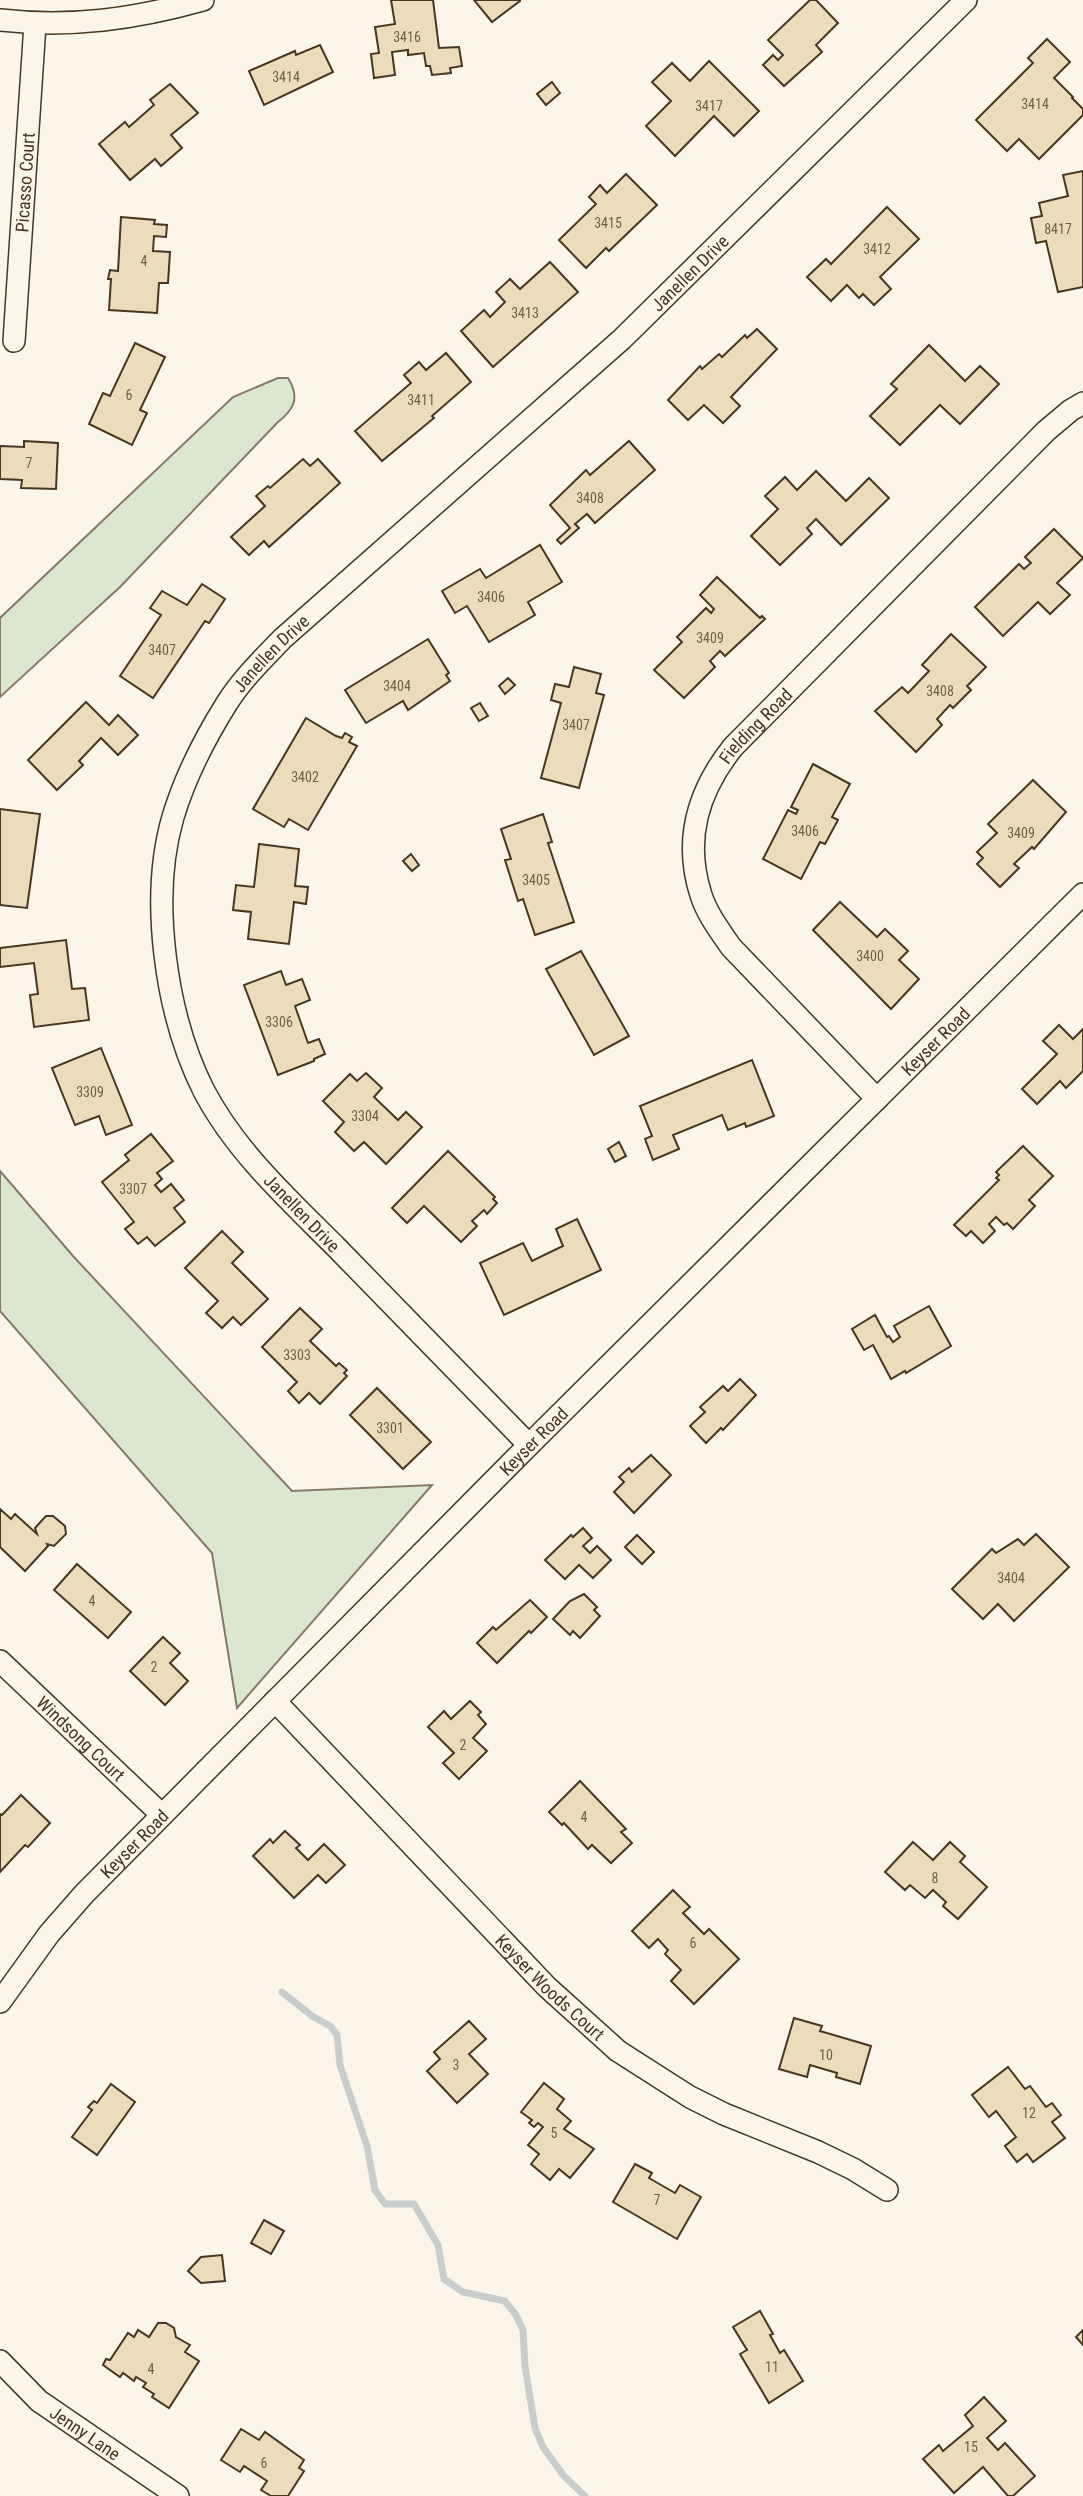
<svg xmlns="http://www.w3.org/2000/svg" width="1083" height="2496" viewBox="0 0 1083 2496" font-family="'Roboto Condensed',sans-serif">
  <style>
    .green { fill: #dce7d0; stroke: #887966; stroke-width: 2 }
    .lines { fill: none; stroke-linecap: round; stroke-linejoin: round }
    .stream { stroke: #c9cecd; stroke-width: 7 }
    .building { fill: #ecdcbc; stroke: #4a3520; stroke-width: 2 }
    .minor-casing { stroke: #4a3520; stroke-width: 24 }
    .minor { stroke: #fbf6e9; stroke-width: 21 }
    .labels { text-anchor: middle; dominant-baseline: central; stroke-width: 5; stroke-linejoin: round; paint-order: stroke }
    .number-label { font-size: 14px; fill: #725f47 }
    .street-label { font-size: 18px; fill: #4a3520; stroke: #fbf6e9 }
  </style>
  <rect width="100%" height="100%" fill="#fbf6e9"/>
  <g class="green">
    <path d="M278,378H288C301,399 293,410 277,423L120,587L0,697V618L233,397Z"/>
    <path d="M0,1171L73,1256L292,1491L432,1485L237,1708L212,1553L0,1311Z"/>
  </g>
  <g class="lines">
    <path class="stream" d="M282,1992L312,2016L330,2026L337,2035L340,2065L367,2146L375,2190L385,2204H414L438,2245L444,2279L463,2292L505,2301L516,2315L523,2330L525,2366L535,2428L543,2447L564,2476L585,2496"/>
  </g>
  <g class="building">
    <path d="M391,0H433L439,48L459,47L462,66L450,68L451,73L432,75L430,66H426L424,53L408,55V50L392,52L395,75L374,78L371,54L379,53L375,27L395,24Z"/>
    <path d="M474,0H520V1L492,22Z"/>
    <path d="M810,0H816L838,23L816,45L822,52L784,86L763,65L773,55L778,60L783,55L768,40Z"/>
    <path d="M1047,39L1070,62L1054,78L1073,97L1072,98L1083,109V115L1039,159L1019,139L1007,151L976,120L1033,63L1028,58Z"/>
    <path d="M320,45L333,72L264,105L249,71L295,51L296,55Z"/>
    <path d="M709,61L759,111L734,136L714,116L675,156L646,126L671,101L652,82L672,63L690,81Z"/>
    <path d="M552,82L560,93L546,105L537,94Z"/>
    <path d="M170,84L198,113L171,135L182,148L161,166L155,159L130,180L99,144L125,122L129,127L154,105L150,100Z"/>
    <path d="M1083,171V287L1058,292L1046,241L1036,243L1031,218L1042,216L1039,203L1068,196L1063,175Z"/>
    <path d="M626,174L657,205L609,251L606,248L586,268L559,240L596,204L589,197L600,185L607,193Z"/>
    <path d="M887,207L919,239L880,277L891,289L874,305L863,294L859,298L847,285L831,301L807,277L826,259L831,264Z"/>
    <path d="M121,217L155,220L154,224L167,225L166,237L154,236L153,251L170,252L168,283H159L157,313L109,310L111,279H108L110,270L118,271Z"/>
    <path d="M550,262L578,292L493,367L461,331L484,310L490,317L505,302L496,292L510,279L520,289Z"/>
    <path d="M757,329L777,349L731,397L740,406L723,423L704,405L688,420L668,400L700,366L702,369L719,354L722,357L745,335L747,338Z"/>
    <path d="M135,343L165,357L140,410L147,413L132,445L89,424L103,393L110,396Z"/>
    <path d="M929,345L965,381L980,366L999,384L960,424L940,405L900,445L870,416L897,389L891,384Z"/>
    <path d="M446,353L471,382L432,416L434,418L382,461L355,431L411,383L404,375L419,362L426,370Z"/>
    <path d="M24,441L58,443L56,489L21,488L22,480L0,479V446L24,447Z"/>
    <path d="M629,441L655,470L595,523L587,514L575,524L579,528L561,544L557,540L570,528L550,505L586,470L590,475Z"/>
    <path d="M303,459L310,466L318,459L340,483L269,547L264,541L249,555L231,537L265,506L256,496L268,486L270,488Z"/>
    <path d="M816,471L846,501L869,478L889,498L841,545L816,519L807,528L812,534L780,565L751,536L778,509L765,496L785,477L797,490Z"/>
    <path d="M1054,529L1083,558L1057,583L1070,595L1050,614L1038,602L1003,636L975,607L1019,564L1024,569L1031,563L1025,557Z"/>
    <path d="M540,545L562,582L528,602L535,615L489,642L467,606L455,613L442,591L480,569L486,578Z"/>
    <path d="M717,577L760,618L762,616L765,619L725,656L720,651L710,661L715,667L684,698L654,670L682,642L677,637L706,608L711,613L714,609L700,595Z"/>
    <path d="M202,584L225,599L209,623L205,621L153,698L120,676L161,615L150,608L162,591L187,605Z"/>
    <path d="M951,634L986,667L967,686L971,690L953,708L950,705L937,719L942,725L916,752L875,711L902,687L908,693L929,671L922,665Z"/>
    <path d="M428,639L449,673L446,675L450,681L408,710L403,701L366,723L345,690Z"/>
    <path d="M574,667L601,674L596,693L604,695L579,788L541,778L561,703L551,700L555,684L569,687Z"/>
    <path d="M508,678L515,685L505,694L499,686Z"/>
    <path d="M86,702L109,725L118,715L138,735L118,755L101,738L79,761L83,765L57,790L28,760Z"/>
    <path d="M480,703L488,716L479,721L471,708Z"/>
    <path d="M306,718L336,736L342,738L345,733L352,737L349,742L357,746L308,830L289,819L284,827L253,809Z"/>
    <path d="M813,764L850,784L832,817L838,820L825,844L820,842L801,879L763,859L788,810L796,814L798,810L791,807Z"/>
    <path d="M1033,780L1066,812L1034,849L1032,847L1014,864L1019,868L1000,887L977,864L983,858L977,852L997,833L988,824Z"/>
    <path d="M0,809L40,814L27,908L0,905Z"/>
    <path d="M543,814L552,842L548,843L574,922L535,935L523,899L518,901L505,860L511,859L501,829Z"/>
    <path d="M259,844L299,849L295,886L308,887L306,904L294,902L289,944L248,939L251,912L233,910L236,885L254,887Z"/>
    <path d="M411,854L419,865L412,871L403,861Z"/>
    <path d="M840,902L877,937L885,929L908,951L899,960L919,979L891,1009L813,930Z"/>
    <path d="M66,940L72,989L85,988L89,1020L34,1027L30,995L38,994L34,963L0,967V948Z"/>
    <path d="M581,951L629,1036L594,1055L546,969Z"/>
    <path d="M281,971L286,985L302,979L310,1000L295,1006L308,1043L319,1039L325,1054L314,1059V1061L278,1075L244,985Z"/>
    <path d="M1059,1025L1073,1039L1083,1029V1071L1066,1088L1060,1081L1037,1104L1022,1089L1057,1054L1043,1041Z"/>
    <path d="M101,1048L132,1125L106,1135L99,1116L75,1125L52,1068Z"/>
    <path d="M752,1060L774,1116L746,1127L745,1123L728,1130L722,1115L673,1135L679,1149L653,1160L645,1139L652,1136L640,1106Z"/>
    <path d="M366,1073L382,1088L374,1097L398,1120L406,1112L422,1127L386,1164L364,1142L354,1151L335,1132L344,1122L323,1101L350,1074L357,1081Z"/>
    <path d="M151,1134L173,1161L157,1173L162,1179L155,1185L161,1192L171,1184L184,1200L174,1208L185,1222L155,1246L147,1237L138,1244L125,1229L134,1222L102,1182L129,1160L125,1155Z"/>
    <path d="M619,1142L626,1156L615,1162L608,1149Z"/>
    <path d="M1023,1146L1053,1176L1029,1200L1035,1206L1013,1229L1007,1223L1004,1225L996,1217L989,1224L995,1231L983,1243L971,1231L966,1236L954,1225L999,1180L996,1178L999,1175L996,1172Z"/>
    <path d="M448,1151L495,1197L493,1199L497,1203L487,1214L484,1210L472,1221L477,1226L461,1242L424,1206L407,1223L392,1208Z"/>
    <path d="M577,1219L601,1270L504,1315L480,1263L523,1243L532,1261L563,1246L556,1229Z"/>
    <path d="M222,1231L243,1252L232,1263L268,1299L241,1325L233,1317L222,1328L206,1313L218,1301L185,1268Z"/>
    <path d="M929,1306L951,1346L906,1373L905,1371L891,1379L873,1345L864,1350L852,1329L875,1315L887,1337L889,1336L893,1342L900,1337L894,1326Z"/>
    <path d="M300,1308L322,1329L310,1341L336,1366L339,1363L347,1370L344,1373L347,1376L320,1404L309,1393L299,1403L288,1391L297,1382L262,1347Z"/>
    <path d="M740,1379L756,1395L723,1430L721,1428L706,1443L690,1426L705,1412L700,1407L723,1386L728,1391Z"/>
    <path d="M377,1388L431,1442L403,1469L350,1415Z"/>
    <path d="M651,1455L671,1475L634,1513L614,1492L624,1482L619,1477L629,1468L632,1472Z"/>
    <path d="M0,1509L11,1519L15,1514L37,1534L35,1528L46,1516H53L65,1526L66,1534L54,1546L47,1544L48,1546L25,1571L0,1547Z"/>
    <path d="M583,1528L592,1538L583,1546L590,1553L597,1546L611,1560L593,1578L579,1565L565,1579L545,1560L571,1535L573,1537Z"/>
    <path d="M1036,1534L1069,1567L1014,1621L998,1604L983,1619L952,1589L992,1549L996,1553L1018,1539L1024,1545Z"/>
    <path d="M637,1535L654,1552L642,1564L625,1547Z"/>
    <path d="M77,1564L131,1612L108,1638L54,1590Z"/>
    <path d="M584,1594L597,1607L594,1610L600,1616L580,1638L573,1631L570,1635L553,1619L570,1601Z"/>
    <path d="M530,1600L547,1617L531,1633L529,1631L497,1663L477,1643L493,1627L496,1630Z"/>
    <path d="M163,1637L180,1653L170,1663L188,1681L165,1705L130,1671Z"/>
    <path d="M470,1701L481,1712L478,1715L486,1724L473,1738L487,1751L459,1779L443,1763L454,1753L428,1727L444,1711L451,1719Z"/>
    <path d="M580,1781L626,1829L621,1832L632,1843L611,1863L592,1845L588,1849L564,1823L562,1825L549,1812Z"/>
    <path d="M21,1795L50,1823L28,1847L25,1845L0,1872V1814L2,1815Z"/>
    <path d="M285,1831L300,1845L296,1848L308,1860L324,1844L345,1865L326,1883L318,1875L294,1898L253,1856L270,1839L273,1843Z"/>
    <path d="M913,1842L933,1860L950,1842L965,1856L960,1862L987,1887L958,1919L943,1906L946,1902L933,1890L925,1898L910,1885L905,1890L885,1872Z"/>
    <path d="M673,1890L690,1907L683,1913L704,1934L709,1929L739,1959L694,2004L671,1981L681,1970L665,1954L668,1950L658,1939L649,1948L632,1931Z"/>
    <path d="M794,2018L822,2026L820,2031L871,2046L860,2084L836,2077L837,2073L810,2065L807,2077L779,2069Z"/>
    <path d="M469,2021L486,2039L469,2054L488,2074L457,2103L427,2071L440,2059L434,2052Z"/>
    <path d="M1008,2067L1025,2089L1030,2086L1046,2107L1052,2103L1061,2115L1052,2122L1065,2138L1033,2162L1027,2154L1017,2162L1005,2146L1016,2137L996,2111L989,2117L972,2095Z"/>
    <path d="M544,2083L564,2099L557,2109L571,2121L564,2129L594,2149L570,2178L559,2169L550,2180L531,2164L539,2154L528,2145L543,2127L538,2123L534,2127L529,2123L532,2120L521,2112Z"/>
    <path d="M111,2084L135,2102L97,2155L72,2137L92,2110L88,2107L94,2101L97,2103Z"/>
    <path d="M635,2164L652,2173L649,2178L675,2193L680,2185L701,2197L677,2239L613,2202Z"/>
    <path d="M264,2220L284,2231L271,2254L251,2243Z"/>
    <path d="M222,2255L225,2281L201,2283L188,2271L201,2257Z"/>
    <path d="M760,2311L773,2334L770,2335L780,2353L784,2350L803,2381L769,2403L740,2354L747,2350L733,2327Z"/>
    <path d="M158,2323H166L174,2328L176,2337L190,2345L185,2352L199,2361L169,2408L152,2397L154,2394L143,2387L146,2383L136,2377L134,2381L123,2373L120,2377L103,2365L106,2359L110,2360L128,2333L134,2337L138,2330L149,2337Z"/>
    <path d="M1083,2330V2345L1076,2337Z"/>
    <path d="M984,2397L1006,2421L987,2438L998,2450L1005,2443L1035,2476L1013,2496H1008L983,2467L954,2493L923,2459L939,2445L943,2451L973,2426L965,2415Z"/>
    <path d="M241,2429L259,2440L265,2432L304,2460L299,2468L304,2471L288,2496H271L261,2490L267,2481L244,2466L240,2472L221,2460Z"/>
  </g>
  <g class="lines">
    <defs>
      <g id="minor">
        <path d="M0,20C71,28 135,19 203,0"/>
        <path id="s1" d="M14,341L35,24"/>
        <path id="s2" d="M877,1099L731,947C720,931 707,914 701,895C683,839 698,791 733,747L1046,431L1071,410L1083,403"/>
        <path id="s3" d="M529,1445C465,1380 401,1314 337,1248C289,1200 236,1152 204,1091C166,1016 149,899 173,817C185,777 205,738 227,703C242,679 263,659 282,639L622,339L966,0"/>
        <path id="s4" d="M0,1661L162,1815"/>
        <path id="s5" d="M275,1701L547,1987L618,2051L690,2097L724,2114L818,2152L853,2169L887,2190"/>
        <path id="s6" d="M0,2002L49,1934L84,1894L529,1445L1083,894"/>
        <path id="s7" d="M0,2361L39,2401L178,2496"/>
      </g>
    </defs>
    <use href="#minor" class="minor-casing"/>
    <use href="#minor" class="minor"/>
  </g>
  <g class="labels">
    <g class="number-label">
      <text x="407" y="37">3416</text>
      <text x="286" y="77">3414</text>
      <text x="1035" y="104">3414</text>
      <text x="709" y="106">3417</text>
      <text x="608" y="223">3415</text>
      <text x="1058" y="229">8417</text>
      <text x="877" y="249">3412</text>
      <text x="144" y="261">4</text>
      <text x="525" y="313">3413</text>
      <text x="129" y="395">6</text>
      <text x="421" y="400">3411</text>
      <text x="29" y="463">7</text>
      <text x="590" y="498">3408</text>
      <text x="491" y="597">3406</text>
      <text x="710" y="638">3409</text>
      <text x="162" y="650">3407</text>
      <text x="397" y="686">3404</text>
      <text x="940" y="691">3408</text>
      <text x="576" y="725">3407</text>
      <text x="305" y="777">3402</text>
      <text x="805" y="831">3406</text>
      <text x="1021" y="833">3409</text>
      <text x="536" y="880">3405</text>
      <text x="870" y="956">3400</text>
      <text x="279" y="1022">3306</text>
      <text x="90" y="1092">3309</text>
      <text x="365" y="1116">3304</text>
      <text x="133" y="1189">3307</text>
      <text x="297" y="1355">3303</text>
      <text x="390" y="1428">3301</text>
      <text x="1011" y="1578">3404</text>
      <text x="92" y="1601">4</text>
      <text x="154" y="1667">2</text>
      <text x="463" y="1745">2</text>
      <text x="584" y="1817">4</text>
      <text x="935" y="1878">8</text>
      <text x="693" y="1943">6</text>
      <text x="826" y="2055">10</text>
      <text x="456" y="2065">3</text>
      <text x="1029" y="2113">12</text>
      <text x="554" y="2133">5</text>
      <text x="657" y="2200">7</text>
      <text x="772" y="2367">11</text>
      <text x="151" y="2369">4</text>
      <text x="971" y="2447">15</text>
      <text x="264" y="2463">6</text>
    </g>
    <g class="street-label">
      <text stroke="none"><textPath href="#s1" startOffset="159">Picasso Court</textPath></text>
      <text stroke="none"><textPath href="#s3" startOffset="1522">Janellen Drive</textPath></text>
      <text stroke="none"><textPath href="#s3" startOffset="956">Janellen Drive</textPath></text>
      <text stroke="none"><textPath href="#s2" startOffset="460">Fielding Road</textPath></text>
      <text stroke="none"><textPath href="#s6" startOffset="1342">Keyser Road</textPath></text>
      <text transform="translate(302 1213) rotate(46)">Janellen Drive</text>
      <text stroke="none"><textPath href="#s6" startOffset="775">Keyser Road</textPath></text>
      <text stroke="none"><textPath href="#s4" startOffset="112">Windsong Court</textPath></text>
      <text stroke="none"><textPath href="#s6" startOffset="208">Keyser Road</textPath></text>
      <text stroke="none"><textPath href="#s5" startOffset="397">Keyser Woods Court</textPath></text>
      <text stroke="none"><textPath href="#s7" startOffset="112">Jenny Lane</textPath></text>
    </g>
  </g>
</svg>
